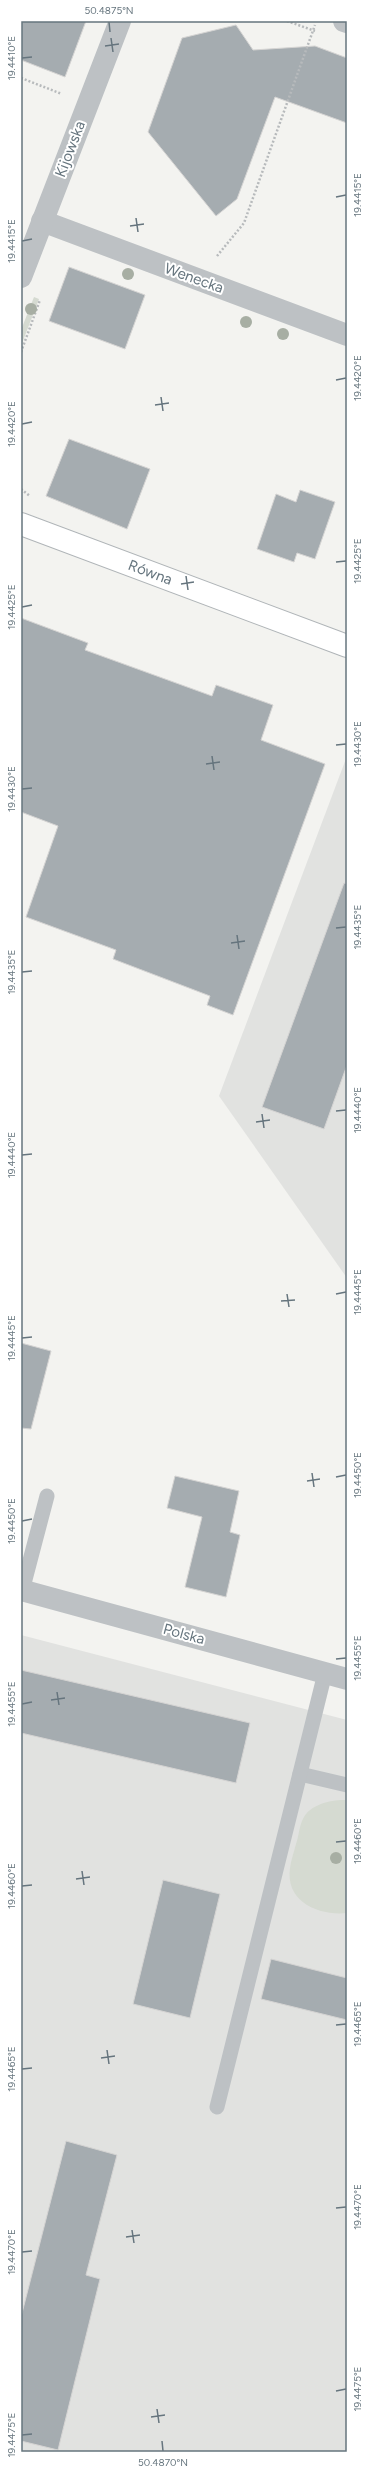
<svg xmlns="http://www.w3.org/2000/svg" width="368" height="2473" viewBox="0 0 368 2473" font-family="Figtree,sans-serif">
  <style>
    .built { fill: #e1e2e0 }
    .green { fill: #d5dad1 }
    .building { fill: #a5acb0; stroke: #d5d4d3 }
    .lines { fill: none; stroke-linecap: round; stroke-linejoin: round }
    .secondary-casing { stroke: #b0b5b8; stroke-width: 24 }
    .path { stroke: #b7babc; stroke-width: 2.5; stroke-dasharray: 2 2; stroke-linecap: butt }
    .lane { stroke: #bdc1c4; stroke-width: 15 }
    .street { stroke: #bdc1c4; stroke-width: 22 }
    .secondary { stroke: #fff; stroke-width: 22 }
    .tree { fill: #a7aea3 }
    .ticks { fill: none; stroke: #66757e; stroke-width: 1.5 }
    .labels { text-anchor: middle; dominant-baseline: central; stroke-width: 4; stroke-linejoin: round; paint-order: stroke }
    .street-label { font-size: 15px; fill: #66757e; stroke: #fff }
    .neatline { fill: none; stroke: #66757e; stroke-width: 1.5 }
    .ticks-label { font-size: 10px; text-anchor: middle; fill: #66757e }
  </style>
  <rect width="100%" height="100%" fill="#f3f3f0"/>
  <g class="built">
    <path d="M347,756V1278L219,1096Z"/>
    <path d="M21,1635L347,1720V2452H21Z"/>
  </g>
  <g class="green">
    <path d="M34,297L39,299L21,346V330Z"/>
    <path d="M347,1800V1913C319,1916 285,1902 290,1868C291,1860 294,1852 296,1844C299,1836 299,1825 304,1817C311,1804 333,1799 347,1800Z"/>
  </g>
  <g class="building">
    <path d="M21,21H86L65,77L21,60Z"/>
    <path d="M236,25L253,50L315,46L347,58V123L275,97L237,199L216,216L148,132L182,38Z"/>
    <path d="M69,267L145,295L125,349L49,321Z"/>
    <path d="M69,439L150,469L127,529L46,496Z"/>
    <path d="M300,490L335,502L315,559L297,553L294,562L257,549L276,494L296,502Z"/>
    <path d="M21,618L88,643L85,650L212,696L216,685L273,705L261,740L325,764L233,1015L207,1005L210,996L113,959L116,950L26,917L58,826L21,812Z"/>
    <path d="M344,883L347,884V1065L324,1129L262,1107Z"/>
    <path d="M21,1343L51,1351L31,1429L21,1428Z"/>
    <path d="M175,1476L239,1491L230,1532L240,1535L226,1597L185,1587L202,1517L167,1508Z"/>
    <path d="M21,1670L250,1723L236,1783L21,1733Z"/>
    <path d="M163,1880L220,1894L190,2018L133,2004Z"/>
    <path d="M271,1959L347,1978V2020L261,1999Z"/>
    <path d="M66,2141L117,2155L86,2275L100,2279L58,2450L21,2441V2317Z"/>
  </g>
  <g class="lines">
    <defs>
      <g id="secondary">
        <path id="s1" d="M21,524L347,646"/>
      </g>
    </defs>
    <use href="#secondary" class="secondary-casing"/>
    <g class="path">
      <path d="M287,21L315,31"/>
      <path d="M21,78L62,94"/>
      <path d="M217,256L244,223L315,25"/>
      <path d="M21,352L40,300"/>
      <path d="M21,489L30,496"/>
    </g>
    <g class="lane">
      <path d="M22,1591L47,1496"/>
      <path d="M300,1774L347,1785"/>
      <path d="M217,2107L325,1673"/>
    </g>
    <g class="street">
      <path d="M344,21L347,22"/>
      <path d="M42,221L347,335"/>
      <path d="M21,277L120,21"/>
      <path d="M21,1590L347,1679"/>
    </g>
    <use href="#secondary" class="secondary"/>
  </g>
  <g class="tree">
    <circle cx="128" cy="274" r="6"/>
    <circle cx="31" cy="309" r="6"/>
    <circle cx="246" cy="322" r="6"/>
    <circle cx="283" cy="334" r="6"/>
    <circle cx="336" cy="1858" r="6"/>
  </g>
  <path class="ticks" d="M109,22L110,32M111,38L113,52M105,46L119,44M22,58L32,57M336,197L346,195M136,218L138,232M130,226L144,224M22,241L32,239M336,380L346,378M161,397L163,411M155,405L169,403M22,424L32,422M336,562L346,561M186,576L188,590M181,584L194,582M22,607L32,605M336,745L346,744M212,756L214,770M206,764L220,762M22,789L32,788M336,928L346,927M237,935L239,949M231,943L245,941M22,972L32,971M336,1111L346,1110M262,1114L264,1128M256,1122L270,1120M22,1155L32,1154M287,1294L289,1307M336,1294L346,1292M281,1301L295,1300M22,1338L32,1337M312,1473L314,1487M336,1477L346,1475M307,1481L320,1479M22,1521L32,1519M336,1659L346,1658M57,1692L59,1705M51,1700L65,1698M22,1704L32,1702M336,1842L346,1841M82,1871L84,1885M76,1879L90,1877M22,1886L32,1885M336,2025L346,2024M107,2050L109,2064M101,2058L115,2056M22,2069L32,2068M336,2208L346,2207M132,2230L134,2243M126,2237L140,2235M22,2252L32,2251M336,2391L346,2389M157,2409L159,2423M151,2417L165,2415M22,2435L32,2434M162,2441L163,2451"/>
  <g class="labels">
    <g class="street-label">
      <text transform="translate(70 149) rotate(-69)">Kijowska</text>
      <text transform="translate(194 278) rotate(20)">Wenecka</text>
      <text stroke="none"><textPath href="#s1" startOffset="138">Równa</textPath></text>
      <text transform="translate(184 1634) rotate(15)">Polska</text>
    </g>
  </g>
  <rect width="368" height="2473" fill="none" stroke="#ffffff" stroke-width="44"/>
  <rect x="22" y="22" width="324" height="2429" class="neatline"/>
  <g class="ticks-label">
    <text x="109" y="14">50.4875°N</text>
    <text transform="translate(11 58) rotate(-90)" y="4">19.4410°E</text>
    <text transform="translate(357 195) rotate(-90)" y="4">19.4415°E</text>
    <text transform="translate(11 241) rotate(-90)" y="4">19.4415°E</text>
    <text transform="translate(357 378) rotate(-90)" y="4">19.4420°E</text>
    <text transform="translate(11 424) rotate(-90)" y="4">19.4420°E</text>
    <text transform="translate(357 561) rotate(-90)" y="4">19.4425°E</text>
    <text transform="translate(11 607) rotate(-90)" y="4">19.4425°E</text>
    <text transform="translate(357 744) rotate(-90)" y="4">19.4430°E</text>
    <text transform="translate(11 789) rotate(-90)" y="4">19.4430°E</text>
    <text transform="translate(357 927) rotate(-90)" y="4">19.4435°E</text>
    <text transform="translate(11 972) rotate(-90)" y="4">19.4435°E</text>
    <text transform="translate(357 1110) rotate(-90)" y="4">19.4440°E</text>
    <text transform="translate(11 1155) rotate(-90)" y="4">19.4440°E</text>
    <text transform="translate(357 1292) rotate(-90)" y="4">19.4445°E</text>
    <text transform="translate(11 1338) rotate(-90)" y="4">19.4445°E</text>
    <text transform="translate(357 1475) rotate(-90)" y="4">19.4450°E</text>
    <text transform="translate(11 1521) rotate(-90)" y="4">19.4450°E</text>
    <text transform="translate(357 1658) rotate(-90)" y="4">19.4455°E</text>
    <text transform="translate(11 1704) rotate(-90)" y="4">19.4455°E</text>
    <text transform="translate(357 1841) rotate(-90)" y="4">19.4460°E</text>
    <text transform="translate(11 1886) rotate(-90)" y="4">19.4460°E</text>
    <text transform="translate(357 2024) rotate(-90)" y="4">19.4465°E</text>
    <text transform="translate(11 2069) rotate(-90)" y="4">19.4465°E</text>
    <text transform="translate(357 2207) rotate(-90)" y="4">19.4470°E</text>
    <text transform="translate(11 2252) rotate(-90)" y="4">19.4470°E</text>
    <text transform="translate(357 2389) rotate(-90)" y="4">19.4475°E</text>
    <text transform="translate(11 2435) rotate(-90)" y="4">19.4475°E</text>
    <text x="163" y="2466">50.4870°N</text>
  </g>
</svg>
